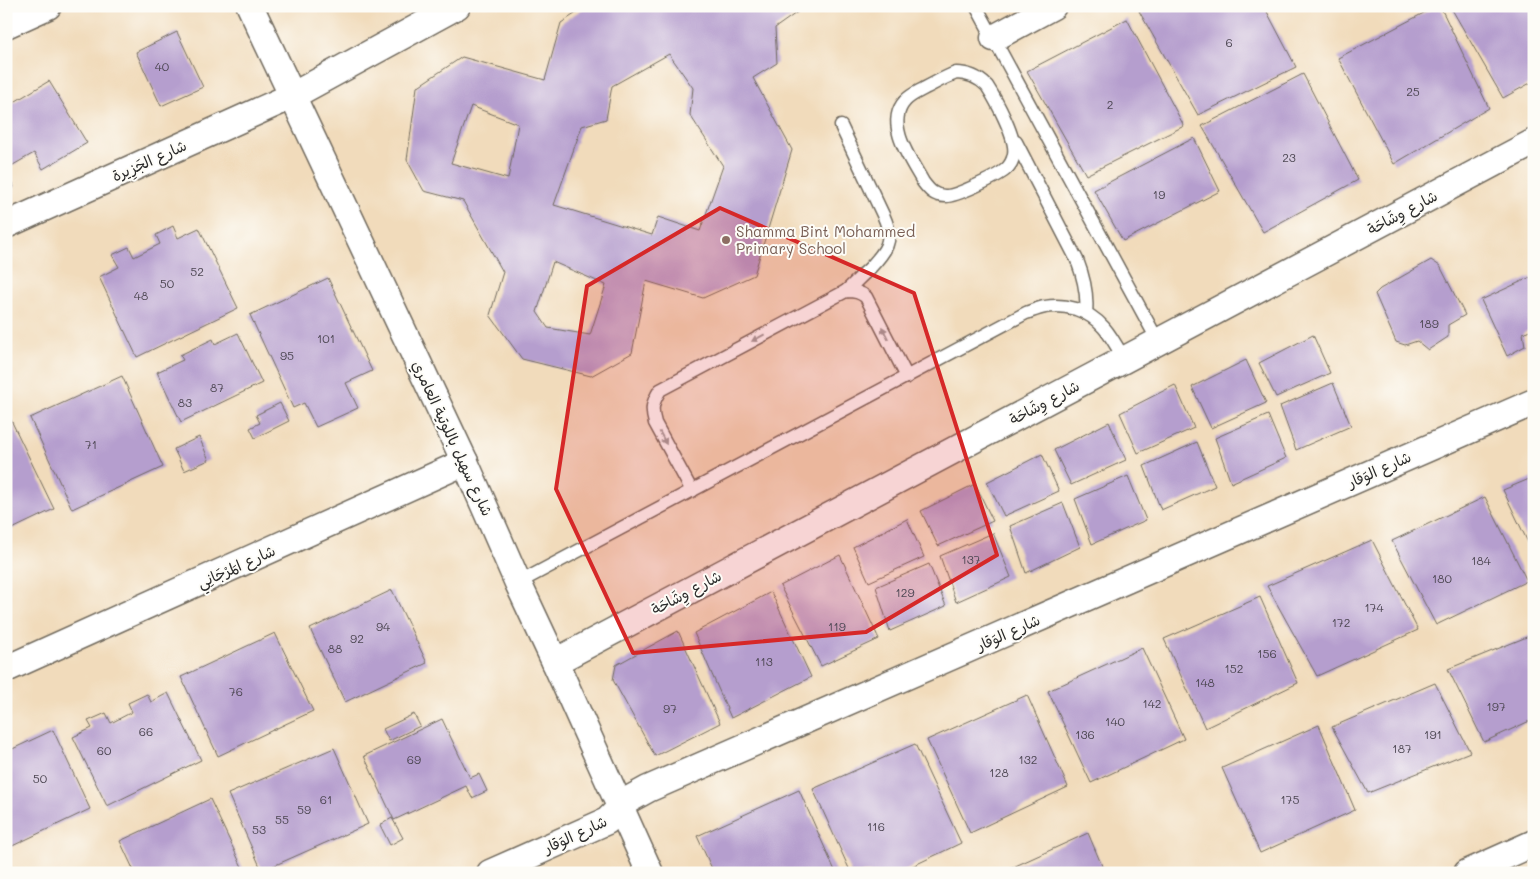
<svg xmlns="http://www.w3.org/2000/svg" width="1540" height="879" viewBox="0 0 1540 879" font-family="Mali,'Playpen Sans Arabic',sans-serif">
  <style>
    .building { fill: #b59ece; fill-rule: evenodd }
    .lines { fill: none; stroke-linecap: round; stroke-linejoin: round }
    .lane-casing { stroke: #70695d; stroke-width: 15 }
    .street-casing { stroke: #70695d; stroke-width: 29 }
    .lane { stroke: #fff; stroke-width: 12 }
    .street { stroke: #fff; stroke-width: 26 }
    .oneway { fill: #a0a0a0 }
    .marked { fill: #d62828; fill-opacity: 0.2; stroke: #d62828; stroke-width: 4; stroke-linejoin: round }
    .education-dot { fill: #8d6e63; stroke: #fdfcf7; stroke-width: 2 }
    .labels { text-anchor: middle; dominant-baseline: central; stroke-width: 4; stroke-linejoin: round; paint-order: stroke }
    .number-label { font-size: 12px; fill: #4e4854 }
    .street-label { font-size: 15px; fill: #2b2b2b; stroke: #fdfcf7 }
    .education-label { font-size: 15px; fill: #785e54; stroke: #fdfcf7; text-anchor: start }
  </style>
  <rect width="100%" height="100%" fill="#fdfcf7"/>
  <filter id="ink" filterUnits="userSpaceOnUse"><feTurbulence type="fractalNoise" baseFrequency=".02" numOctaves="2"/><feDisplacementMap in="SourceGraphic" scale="10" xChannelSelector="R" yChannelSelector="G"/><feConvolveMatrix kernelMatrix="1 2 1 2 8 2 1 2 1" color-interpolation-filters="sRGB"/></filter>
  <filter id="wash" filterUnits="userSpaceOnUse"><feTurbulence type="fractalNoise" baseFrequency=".0096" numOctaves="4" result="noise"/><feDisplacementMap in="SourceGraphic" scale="20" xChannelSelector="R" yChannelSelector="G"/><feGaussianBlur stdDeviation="1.12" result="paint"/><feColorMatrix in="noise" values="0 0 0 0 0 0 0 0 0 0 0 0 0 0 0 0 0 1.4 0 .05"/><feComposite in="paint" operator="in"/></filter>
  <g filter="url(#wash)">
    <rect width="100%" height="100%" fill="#f1dbbb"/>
    <g id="blocks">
      <g class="building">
        <path d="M587,6H806L775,28L777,63L753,78L792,150L754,275L703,298L646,281L632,353L591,376L522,359L490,315L503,272L463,201L424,191L407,160L417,87L462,57L545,80L561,23ZM669,54L693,88L690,115L723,166L700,231L658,217L652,235L554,205L582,126L606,119L612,86ZM471,106L518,124L508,179L451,163ZM553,262L606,285L590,335L548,328L537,312Z"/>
        <path d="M1149,6H1264L1296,67L1198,115L1139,11Z"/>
        <path d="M1437,6H1440L1489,108L1394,164L1338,58Z"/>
        <path d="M1450,6H1534V81L1503,98Z"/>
        <path d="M1127,19L1184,126L1086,175L1027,71Z"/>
        <path d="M177,32L203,87L161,106L136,52Z"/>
        <path d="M1303,74L1358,180L1263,232L1202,126Z"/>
        <path d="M49,81L87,143L43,169L34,153L6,169V107Z"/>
        <path d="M1194,138L1220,191L1123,241L1094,190Z"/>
        <path d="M6,172L14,187L6,191Z"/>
        <path d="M173,226L178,238L199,228L238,308L137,357L99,277L119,267L112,255L129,247L134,257L160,244L156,235Z"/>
        <path d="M1431,260L1440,266L1465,315L1448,325V337L1428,350L1417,341L1405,345L1396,342L1375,294L1380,289Z"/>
        <path d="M1531,277L1534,282V328L1523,333L1525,346L1507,356L1481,300Z"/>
        <path d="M328,278L372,371L346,383L358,408L316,427L304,403L293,408L250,315Z"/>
        <path d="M238,333L262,383L181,422L157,372L183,360L180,355L213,339L215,344Z"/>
        <path d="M1313,335L1330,373L1276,397L1259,363Z"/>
        <path d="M1246,360L1266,403L1211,428L1192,387Z"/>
        <path d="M122,376L163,467L72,509L30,418Z"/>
        <path d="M1333,383L1351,426L1296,450L1280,406Z"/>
        <path d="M1175,385L1194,428L1138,453L1120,413Z"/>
        <path d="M280,403L289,421L255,438L250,428L260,423L256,415Z"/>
        <path d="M1268,415L1286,458L1231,483L1215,438Z"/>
        <path d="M10,418L54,509L6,532V420Z"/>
        <path d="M1109,422L1126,460L1071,485L1054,450Z"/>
        <path d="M199,437L209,460L184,471L174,449Z"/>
        <path d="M1197,442L1215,486L1161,510L1144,466Z"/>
        <path d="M1042,454L1059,491L1004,516L987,482Z"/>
        <path d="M1128,476L1146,520L1092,544L1075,499Z"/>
        <path d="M1534,477V555L1503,490Z"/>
        <path d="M975,484L993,521L938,546L921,511Z"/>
        <path d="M1485,497L1527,581L1436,625L1392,541Z"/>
        <path d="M1063,503L1080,547L1026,573L1010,526Z"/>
        <path d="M907,519L924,557L869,582L853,547Z"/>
        <path d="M993,533L1011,577L956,602L940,556Z"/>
        <path d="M1372,540L1418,630L1317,676L1267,586Z"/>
        <path d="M840,555L879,639L821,666L780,586Z"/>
        <path d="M929,564L946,606L890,631L876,587Z"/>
        <path d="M392,590L427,663L345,702L310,629Z"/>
        <path d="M771,592L811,677L731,718L694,633Z"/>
        <path d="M1260,597L1298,683L1205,728L1164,639Z"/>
        <path d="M678,631L720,723L655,756L613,680L616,665Z"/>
        <path d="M275,633L313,711L218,756L181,677Z"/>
        <path d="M1534,634V719L1484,742L1448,669Z"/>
        <path d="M1142,648L1184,739L1091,783L1048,691Z"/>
        <path d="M1435,683L1470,752L1368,793L1332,727Z"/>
        <path d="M168,693L201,760L107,806L73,737L92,728L88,721L106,713L111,723L132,712L128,703L147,694L151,702Z"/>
        <path d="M1027,695L1068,787L970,833L927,740Z"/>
        <path d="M414,714L420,726L389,741L383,729Z"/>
        <path d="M442,719L470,778L479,774L487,791L472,798L466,786L394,820L364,756Z"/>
        <path d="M1319,725L1355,810L1260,853L1222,768Z"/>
        <path d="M53,730L90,809L6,849V752Z"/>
        <path d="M915,744L961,843L898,873H851L813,789Z"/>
        <path d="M334,748L368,824L262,871L228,794Z"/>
        <path d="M799,790L836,873H714L697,836Z"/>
        <path d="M210,799L243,869L236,873H135L120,841Z"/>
        <path d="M392,818L403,838L390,845L380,825Z"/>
        <path d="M1088,833L1105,873H1000Z"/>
      </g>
    </g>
  </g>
  <g filter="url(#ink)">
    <use href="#blocks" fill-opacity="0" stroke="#70695d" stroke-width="1"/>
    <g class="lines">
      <defs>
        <g id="lane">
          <path d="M976,6L1158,341"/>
          <path d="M956,73C969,73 978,77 987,86C996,100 1017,139 1014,154C1013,160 1010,166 1005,170C996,177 955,197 945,196C934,196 929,190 923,182C911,160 884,124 905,101C910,95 918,92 925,88C935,83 945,77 956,73Z"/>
          <path d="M841,126L884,217C895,241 885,252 869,269C861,276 854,284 846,291"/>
          <path d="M1016,142L1077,260C1084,278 1088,294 1086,313"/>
          <path d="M692,491L655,423C651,409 652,403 660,390L846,291C855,291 860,292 866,297L907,377"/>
          <path d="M518,583L1026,313C1032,311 1039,308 1045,307C1055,305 1066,306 1076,309C1102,318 1111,336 1124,359"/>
        </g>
        <g id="street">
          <path d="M250,6L465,462L518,583L555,662L650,873"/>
          <path d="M6,25L48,6"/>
          <path d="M994,38L1053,6"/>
          <path d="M6,225L292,96L457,6"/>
          <path d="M555,662L1534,142"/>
          <path d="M6,669L465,462"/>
          <path d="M490,873L607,821L628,800L648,789L1534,402"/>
          <path d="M1467,873L1534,843"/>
        </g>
      </defs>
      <use href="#lane" class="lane-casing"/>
      <use href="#street" class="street-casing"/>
      <use href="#lane" class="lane"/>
      <use href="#street" class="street"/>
    </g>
    <defs><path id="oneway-solid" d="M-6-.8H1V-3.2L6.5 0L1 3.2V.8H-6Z" transform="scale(1.25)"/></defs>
    <g class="oneway">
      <use href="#oneway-solid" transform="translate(885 333) rotate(-117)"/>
      <use href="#oneway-solid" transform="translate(758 338) rotate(152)"/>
      <use href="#oneway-solid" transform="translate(663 438) rotate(62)"/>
    </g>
  </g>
  <path class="marked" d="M720,208L914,293L997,555L866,632L633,653L556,489L587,286Z"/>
  <circle class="education-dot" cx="726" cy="240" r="5"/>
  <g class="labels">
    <g class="number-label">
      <text x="1229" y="42">6</text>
      <text x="162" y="66">40</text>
      <text x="1413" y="91">25</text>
      <text x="1110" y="104">2</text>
      <text x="1289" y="157">23</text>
      <text x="1159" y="194">19</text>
      <text x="197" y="271">52</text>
      <text x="167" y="283">50</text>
      <text x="141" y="295">48</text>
      <text x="1429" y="323">189</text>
      <text x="326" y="338">101</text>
      <text x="287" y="355">95</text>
      <text x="217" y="387">87</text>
      <text x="185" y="402">83</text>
      <text x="91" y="444">71</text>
      <text x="971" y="559">137</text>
      <text x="1481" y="560">184</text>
      <text x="1442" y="578">180</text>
      <text x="905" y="592">129</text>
      <text x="1374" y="607">174</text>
      <text x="1341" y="622">172</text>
      <text x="383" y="626">94</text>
      <text x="837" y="626">119</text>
      <text x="357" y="638">92</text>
      <text x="335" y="648">88</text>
      <text x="1267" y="653">156</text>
      <text x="764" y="661">113</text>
      <text x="1234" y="668">152</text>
      <text x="1205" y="682">148</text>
      <text x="236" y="691">76</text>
      <text x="1152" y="703">142</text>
      <text x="1496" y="706">197</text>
      <text x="670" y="708">97</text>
      <text x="1115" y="721">140</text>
      <text x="146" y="731">66</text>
      <text x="1085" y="734">136</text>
      <text x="1433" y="734">191</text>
      <text x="1402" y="748">187</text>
      <text x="104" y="750">60</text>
      <text x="414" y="759">69</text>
      <text x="1028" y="759">132</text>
      <text x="999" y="772">128</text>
      <text x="40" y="778">50</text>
      <text x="326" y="799">61</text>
      <text x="1290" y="799">175</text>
      <text x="304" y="809">59</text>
      <text x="282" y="819">55</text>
      <text x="876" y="826">116</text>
      <text x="259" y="829">53</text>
    </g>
    <g class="street-label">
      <text transform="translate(149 160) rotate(-24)">شارع الجَزِيرة</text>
      <text transform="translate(1402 212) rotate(-28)">شارع وِشَاحَة</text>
      <text transform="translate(1044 402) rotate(-28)">شارع وِشَاحَة</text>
      <text transform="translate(453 438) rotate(65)">شارع سهيل باللوتية العامري</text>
      <text transform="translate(1379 469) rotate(-24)">شارع الوَقار</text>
      <text transform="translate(236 566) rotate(-24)">شارع المَرْجَانِي</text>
      <text transform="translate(686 592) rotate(-28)">شارع وِشَاحَة</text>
      <text transform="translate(1008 632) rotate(-24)">شارع الوَقار</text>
      <text transform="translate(575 834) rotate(-25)">شارع الوَقار</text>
    </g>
    <g class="education-label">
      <text x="736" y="231">Shamma Bint Mohammed<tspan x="736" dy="17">Primary School</tspan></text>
    </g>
  </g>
  <rect width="1540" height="879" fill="none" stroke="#fdfcf7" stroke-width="25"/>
</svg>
